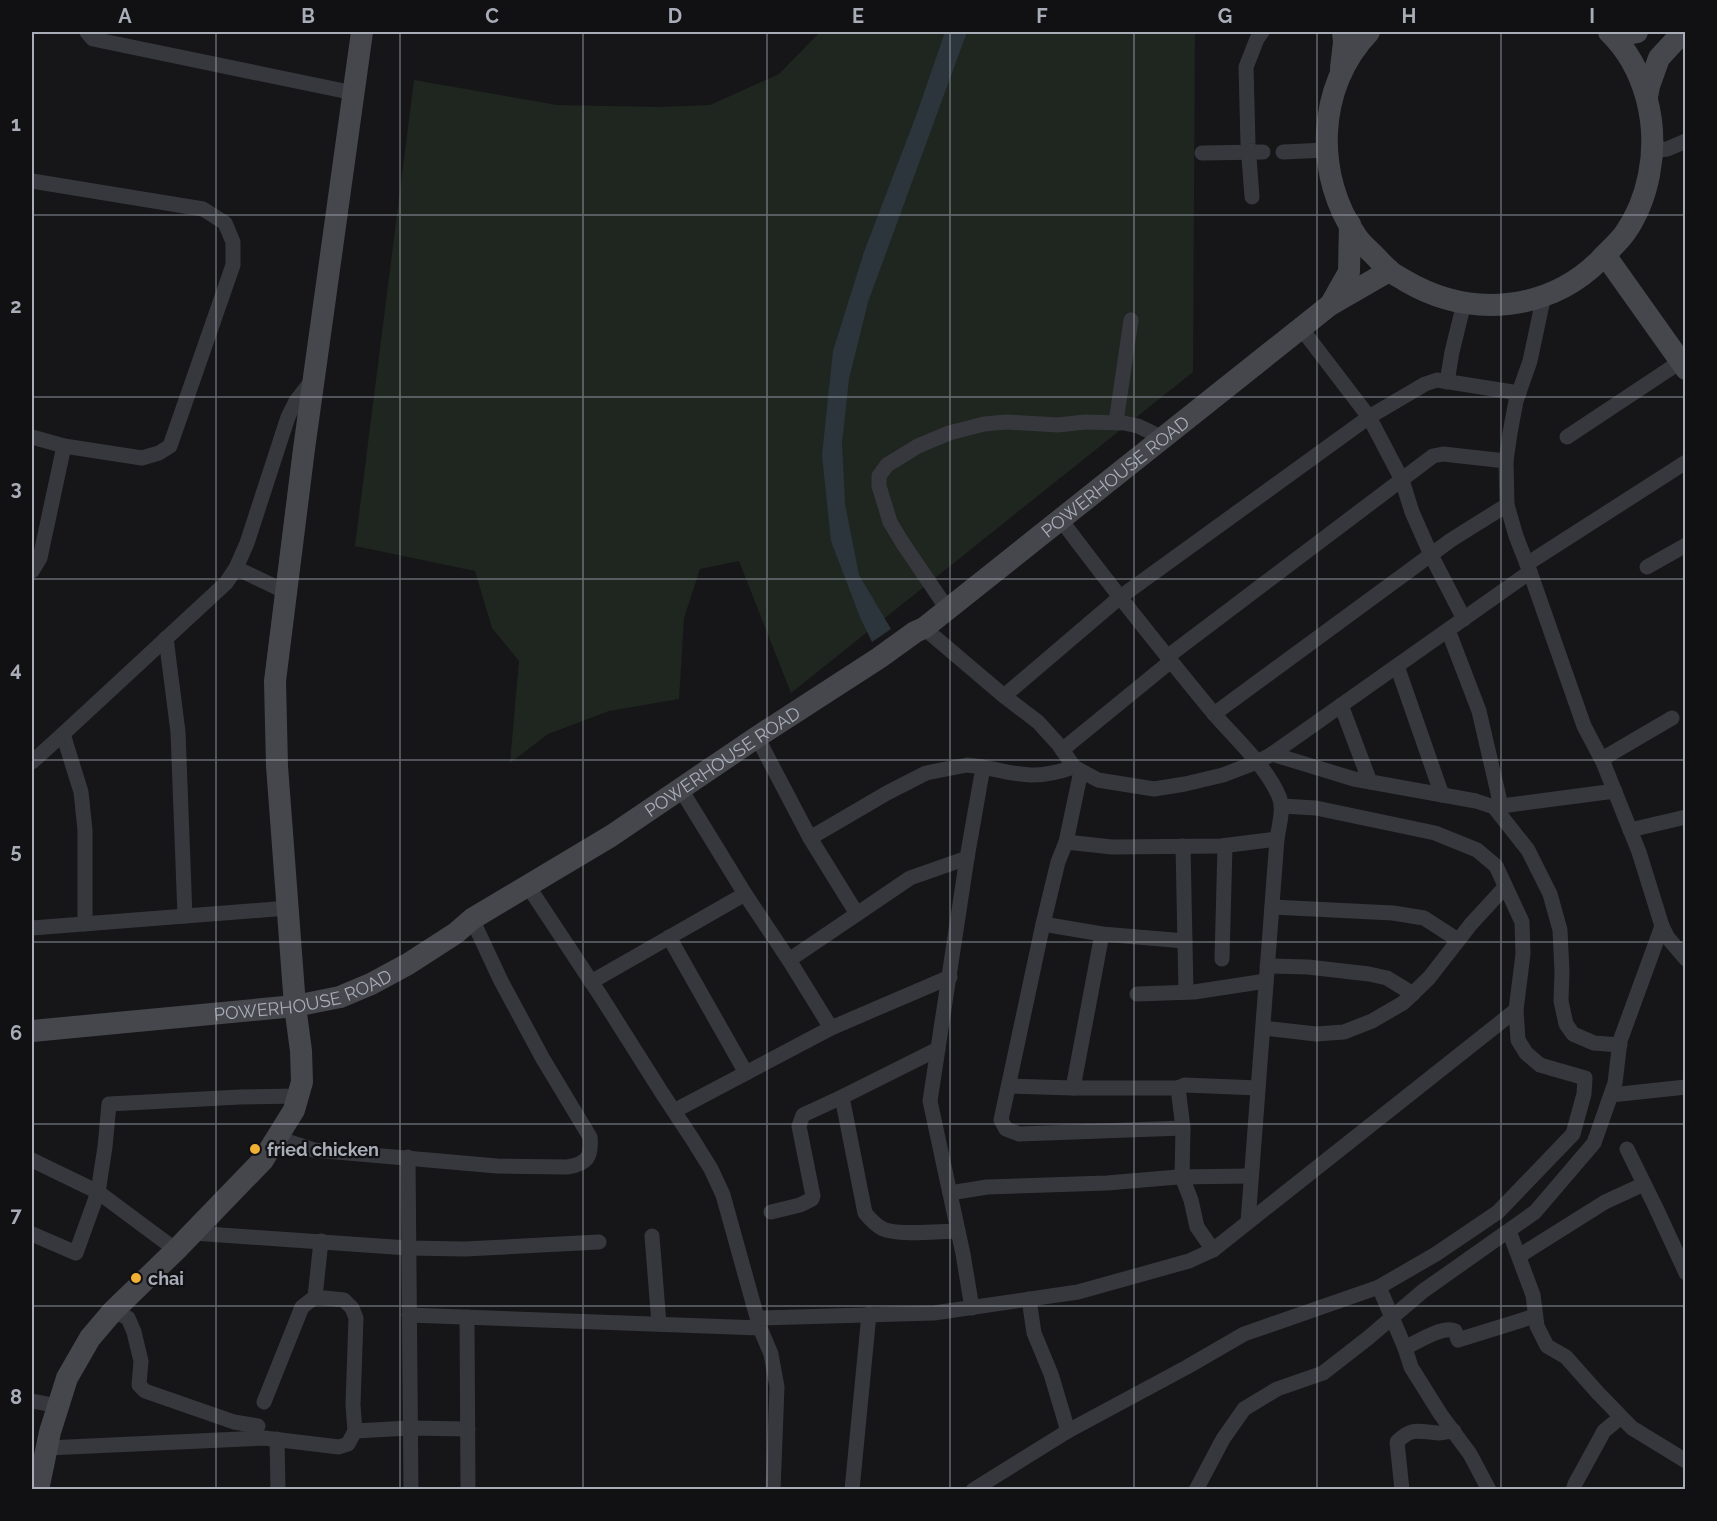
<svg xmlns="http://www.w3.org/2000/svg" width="1717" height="1521" viewBox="0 0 1717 1521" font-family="Raleway,sans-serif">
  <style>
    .green { fill: #1e261f }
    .water { fill: #2c353c }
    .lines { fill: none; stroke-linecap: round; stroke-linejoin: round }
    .street { stroke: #37383d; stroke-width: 15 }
    .secondary { stroke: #45474d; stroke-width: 22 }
    .grid { fill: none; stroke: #a8adb8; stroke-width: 1.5; stroke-opacity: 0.55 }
    .poi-dot { fill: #f2b134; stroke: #111113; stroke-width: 2 }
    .labels { text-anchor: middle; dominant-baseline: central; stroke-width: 4.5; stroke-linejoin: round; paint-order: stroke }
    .street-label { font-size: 18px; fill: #a8adb8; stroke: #111113 }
    .poi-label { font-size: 18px; font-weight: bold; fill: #a8adb8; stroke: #111113; text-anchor: start }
    .neatline { fill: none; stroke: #a8adb8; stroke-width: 2 }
    .grid-label { font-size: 20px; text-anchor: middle; font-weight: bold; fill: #a8adb8 }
  </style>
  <rect width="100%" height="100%" fill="#161618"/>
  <path class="green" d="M820,32H1195L1193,372L791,693L739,561L700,569L684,618L679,699L609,711L548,734L510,763L519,661L492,628L475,571L355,546L414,80L557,105L660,107L710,105L779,74Z"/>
  <path class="water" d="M945,32H967L868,302L849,379L842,443L845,504L859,575L891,629L872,642L860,617L831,541L822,455L833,351L864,252L916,116Z"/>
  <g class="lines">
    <g class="street">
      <path d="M87,32L93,39L354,93"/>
      <path d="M1652,151L1667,149L1686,141"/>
      <path d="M1283,152L1327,150"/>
      <path d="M1202,153L1263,152"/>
      <path d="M32,181L203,209L225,223L233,242V265L170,446L159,453L142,458L64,446L32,437"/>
      <path d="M1252,197L1248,144L1246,67L1257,39L1262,32"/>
      <path d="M1544,295L1530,361L1516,401L1510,433L1506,461L1507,505L1516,536L1530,572L1584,726L1603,762L1639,852L1662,926L1668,938L1686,959"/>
      <path d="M1301,328L1369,417L1402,480L1412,512L1431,555L1464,619"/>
      <path d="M1447,382L1452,352L1464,303"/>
      <path d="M1116,422L1131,320"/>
      <path d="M1567,437L1680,362"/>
      <path d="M1061,520C1109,584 1159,647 1210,709C1233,737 1263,762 1278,794C1285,808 1279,824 1277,839L1248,1222"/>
      <path d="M1527,564L1686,462"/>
      <path d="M1647,567L1686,545"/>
      <path d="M236,568L286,592"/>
      <path d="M32,571L40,558L64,446"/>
      <path d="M948,610L902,542L890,522L879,486V476L887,465L918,446L949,433L984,424L1006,422L1058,425L1085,422L1124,423L1138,426L1163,438"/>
      <path d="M924,628L1004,696L1038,722L1059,745L1074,767C1037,780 1020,775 983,767"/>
      <path d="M1448,630L1479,711L1501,806"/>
      <path d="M166,638L178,732L185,916"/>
      <path d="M1167,657L1433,456L1443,454L1506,461"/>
      <path d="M1397,666L1442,795"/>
      <path d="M1004,696L1119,598L1369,417L1425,384L1437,380L1519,393"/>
      <path d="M1341,705L1370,782"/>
      <path d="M1214,714L1451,540L1507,505"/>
      <path d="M63,734L81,792L85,830V924"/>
      <path d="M757,737L810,838L857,914L910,878L967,858L930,1101L963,1254L972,1308"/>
      <path d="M1062,750L1171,661"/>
      <path d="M1272,754L1354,779L1476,801L1494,807L1528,850L1550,894L1560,930L1562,972L1561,1001L1566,1024L1573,1034L1594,1043L1620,1045"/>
      <path d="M1602,759L1672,718"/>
      <path d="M32,762L63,734L226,583L236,568L247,543L288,417L296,401L313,379"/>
      <path d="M1074,767L1098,780L1154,789L1185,784L1223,775L1257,762L1272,754L1530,572"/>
      <path d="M680,788L745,894"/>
      <path d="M1494,807L1615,791"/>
      <path d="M1630,830L1686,817"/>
      <path d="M810,838L887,793L926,773L967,765L983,767L967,858"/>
      <path d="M1066,842L1081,771"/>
      <path d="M1183,846L1186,992"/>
      <path d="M528,886L602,998L662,1093L693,1140L711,1169L723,1195L760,1328L771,1354L777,1387L773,1490"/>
      <path d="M1272,907L1393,913L1424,918L1458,940"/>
      <path d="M1043,924L1102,934L1185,941"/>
      <path d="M32,928L288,908"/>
      <path d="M1102,934L1073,1088H1178"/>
      <path d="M669,937L746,1073"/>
      <path d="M1222,959L1225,846"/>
      <path d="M789,960L831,1028L950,977"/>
      <path d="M1267,966L1308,967L1369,974L1387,978L1413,994"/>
      <path d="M591,982L745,894L789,960L857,914"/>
      <path d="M1137,994L1194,992L1266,981"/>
      <path d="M1263,1028L1316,1034L1344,1032L1372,1021L1403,1003L1429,978L1471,924L1505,887"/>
      <path d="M938,1049L842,1097L865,1213C870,1219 875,1225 883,1229C899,1236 940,1231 958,1231"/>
      <path d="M1009,1086L1073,1088"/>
      <path d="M1611,1095L1686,1087"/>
      <path d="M674,1111L831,1028"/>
      <path d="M1183,1128L1019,1134L1006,1129L1001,1120L1043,924L1058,862L1066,842L1112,847L1221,846L1277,839"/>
      <path d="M277,1138L314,1150L497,1166L567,1167C587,1164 592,1157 590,1137L543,1059L501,981L472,919"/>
      <path d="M1627,1149L1656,1208L1686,1273"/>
      <path d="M408,1157L411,1490"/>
      <path d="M32,1160L98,1192L176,1250"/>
      <path d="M950,1193L987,1187L1107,1183L1178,1177L1251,1176"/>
      <path d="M771,1212L800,1205L812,1199L813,1196L799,1126L803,1115L842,1097"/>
      <path d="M1509,1231L1533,1295L1537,1326L1547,1346L1566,1357L1598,1393L1632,1428L1686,1461"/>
      <path d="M193,1233L408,1248L465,1249L599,1242"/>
      <path d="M32,1234L76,1253L98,1192L105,1147L109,1104L240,1097L298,1096"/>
      <path d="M652,1236L659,1324"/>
      <path d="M1213,1250L1197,1227L1191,1200L1182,1177L1183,1128L1178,1088L1185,1085L1258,1088"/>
      <path d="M1519,1256L1605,1202L1644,1184"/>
      <path d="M1379,1287L1405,1348L1411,1367L1441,1415L1470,1454L1489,1490"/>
      <path d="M315,1297L321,1241"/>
      <path d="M1029,1299L1034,1333L1051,1374L1068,1431"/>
      <path d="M113,1311L128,1318L134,1332L141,1361L139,1385L145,1391L234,1422L258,1426"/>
      <path d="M409,1315L760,1328"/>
      <path d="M467,1317L468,1490"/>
      <path d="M758,1318L934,1313L1078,1292L1189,1261L1213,1250L1516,1010"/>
      <path d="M1405,1348C1417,1342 1443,1325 1455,1331L1458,1340L1535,1316"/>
      <path d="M32,1401L58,1406"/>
      <path d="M355,1431L410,1428L468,1429"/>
      <path d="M277,1439L278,1490"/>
      <path d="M47,1448L264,1438L339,1447L348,1444L355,1431L353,1405L356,1318L352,1308L344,1300L315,1297L302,1307L264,1402"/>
      <path d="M852,1490L869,1314"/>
      <path d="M973,1490L1068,1431L1187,1367L1244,1334L1379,1287L1436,1254L1498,1212L1573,1134L1584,1094L1585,1078L1540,1065L1526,1053L1518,1040L1516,1010L1523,954L1522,922L1496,866L1477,850L1435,833L1316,808L1282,806"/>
      <path d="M1196,1490L1223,1439L1244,1409L1277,1389L1323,1373L1368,1338L1423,1291L1535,1212L1594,1143L1615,1083L1620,1041L1662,926"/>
      <path d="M1402,1490L1397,1442C1412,1426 1420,1432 1439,1433C1444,1433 1449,1431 1454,1431"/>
      <path d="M1573,1490L1575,1484L1604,1431L1621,1417"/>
    </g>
    <g class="secondary">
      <path d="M1369,32C1316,87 1314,176 1357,237C1361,243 1368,249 1373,254C1378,259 1383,265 1389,270C1393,274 1399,277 1404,280C1436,299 1471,308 1508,304C1543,300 1575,285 1600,260C1608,251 1618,243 1625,233C1637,216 1645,195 1649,175C1659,125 1646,68 1609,32"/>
      <path d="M1614,37L1637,32"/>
      <path d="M1341,68L1344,42L1343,32"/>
      <path d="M1647,97L1649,86L1659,58L1683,32"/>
      <path d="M1605,255L1686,369"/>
      <path d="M1331,304L1349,272L1350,224"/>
      <path id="s1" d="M32,1031L295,1006L340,997L371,984L408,964L456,933L472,919L611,836L757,737L879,658L915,632L924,628L1330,305L1389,271"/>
      <path d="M38,1490L50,1432L67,1378L90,1338L113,1311L176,1250L263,1160L294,1110L302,1082L301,1051L295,1006L277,766L275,681L304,449L362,32"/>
    </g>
  </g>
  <path class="grid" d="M216,32V1490M400,32V1490M583,32V1490M767,32V1490M950,32V1490M1134,32V1490M1317,32V1490M1501,32V1490M32,215H1686M32,397H1686M32,579H1686M32,760H1686M32,942H1686M32,1124H1686M32,1306H1686"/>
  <g class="poi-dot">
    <circle cx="255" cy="1149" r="6"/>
    <circle cx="136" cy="1278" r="6"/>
  </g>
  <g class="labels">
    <g class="street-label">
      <text stroke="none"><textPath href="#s1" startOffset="1246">POWERHOUSE ROAD</textPath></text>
      <text stroke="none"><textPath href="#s1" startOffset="760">POWERHOUSE ROAD</textPath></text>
      <text stroke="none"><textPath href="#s1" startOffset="274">POWERHOUSE ROAD</textPath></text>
    </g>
    <g class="poi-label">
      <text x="267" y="1149">fried chicken</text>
      <text x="148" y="1278">chai</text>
    </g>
  </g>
  <rect width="1717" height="1521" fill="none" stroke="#111113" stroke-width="66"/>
  <rect x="33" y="33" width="1651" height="1455" class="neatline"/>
  <g class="grid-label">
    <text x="125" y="23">A</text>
    <text x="308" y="23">B</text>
    <text x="492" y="23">C</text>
    <text x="675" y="23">D</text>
    <text x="858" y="23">E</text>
    <text x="1042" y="23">F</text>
    <text x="1225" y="23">G</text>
    <text x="1409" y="23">H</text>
    <text x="1592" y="23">I</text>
    <text x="16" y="131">1</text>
    <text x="16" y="313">2</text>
    <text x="16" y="495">3</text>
    <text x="16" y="676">4</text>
    <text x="16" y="858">5</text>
    <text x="16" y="1040">6</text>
    <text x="16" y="1222">7</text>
    <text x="16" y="1404">8</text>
  </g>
</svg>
